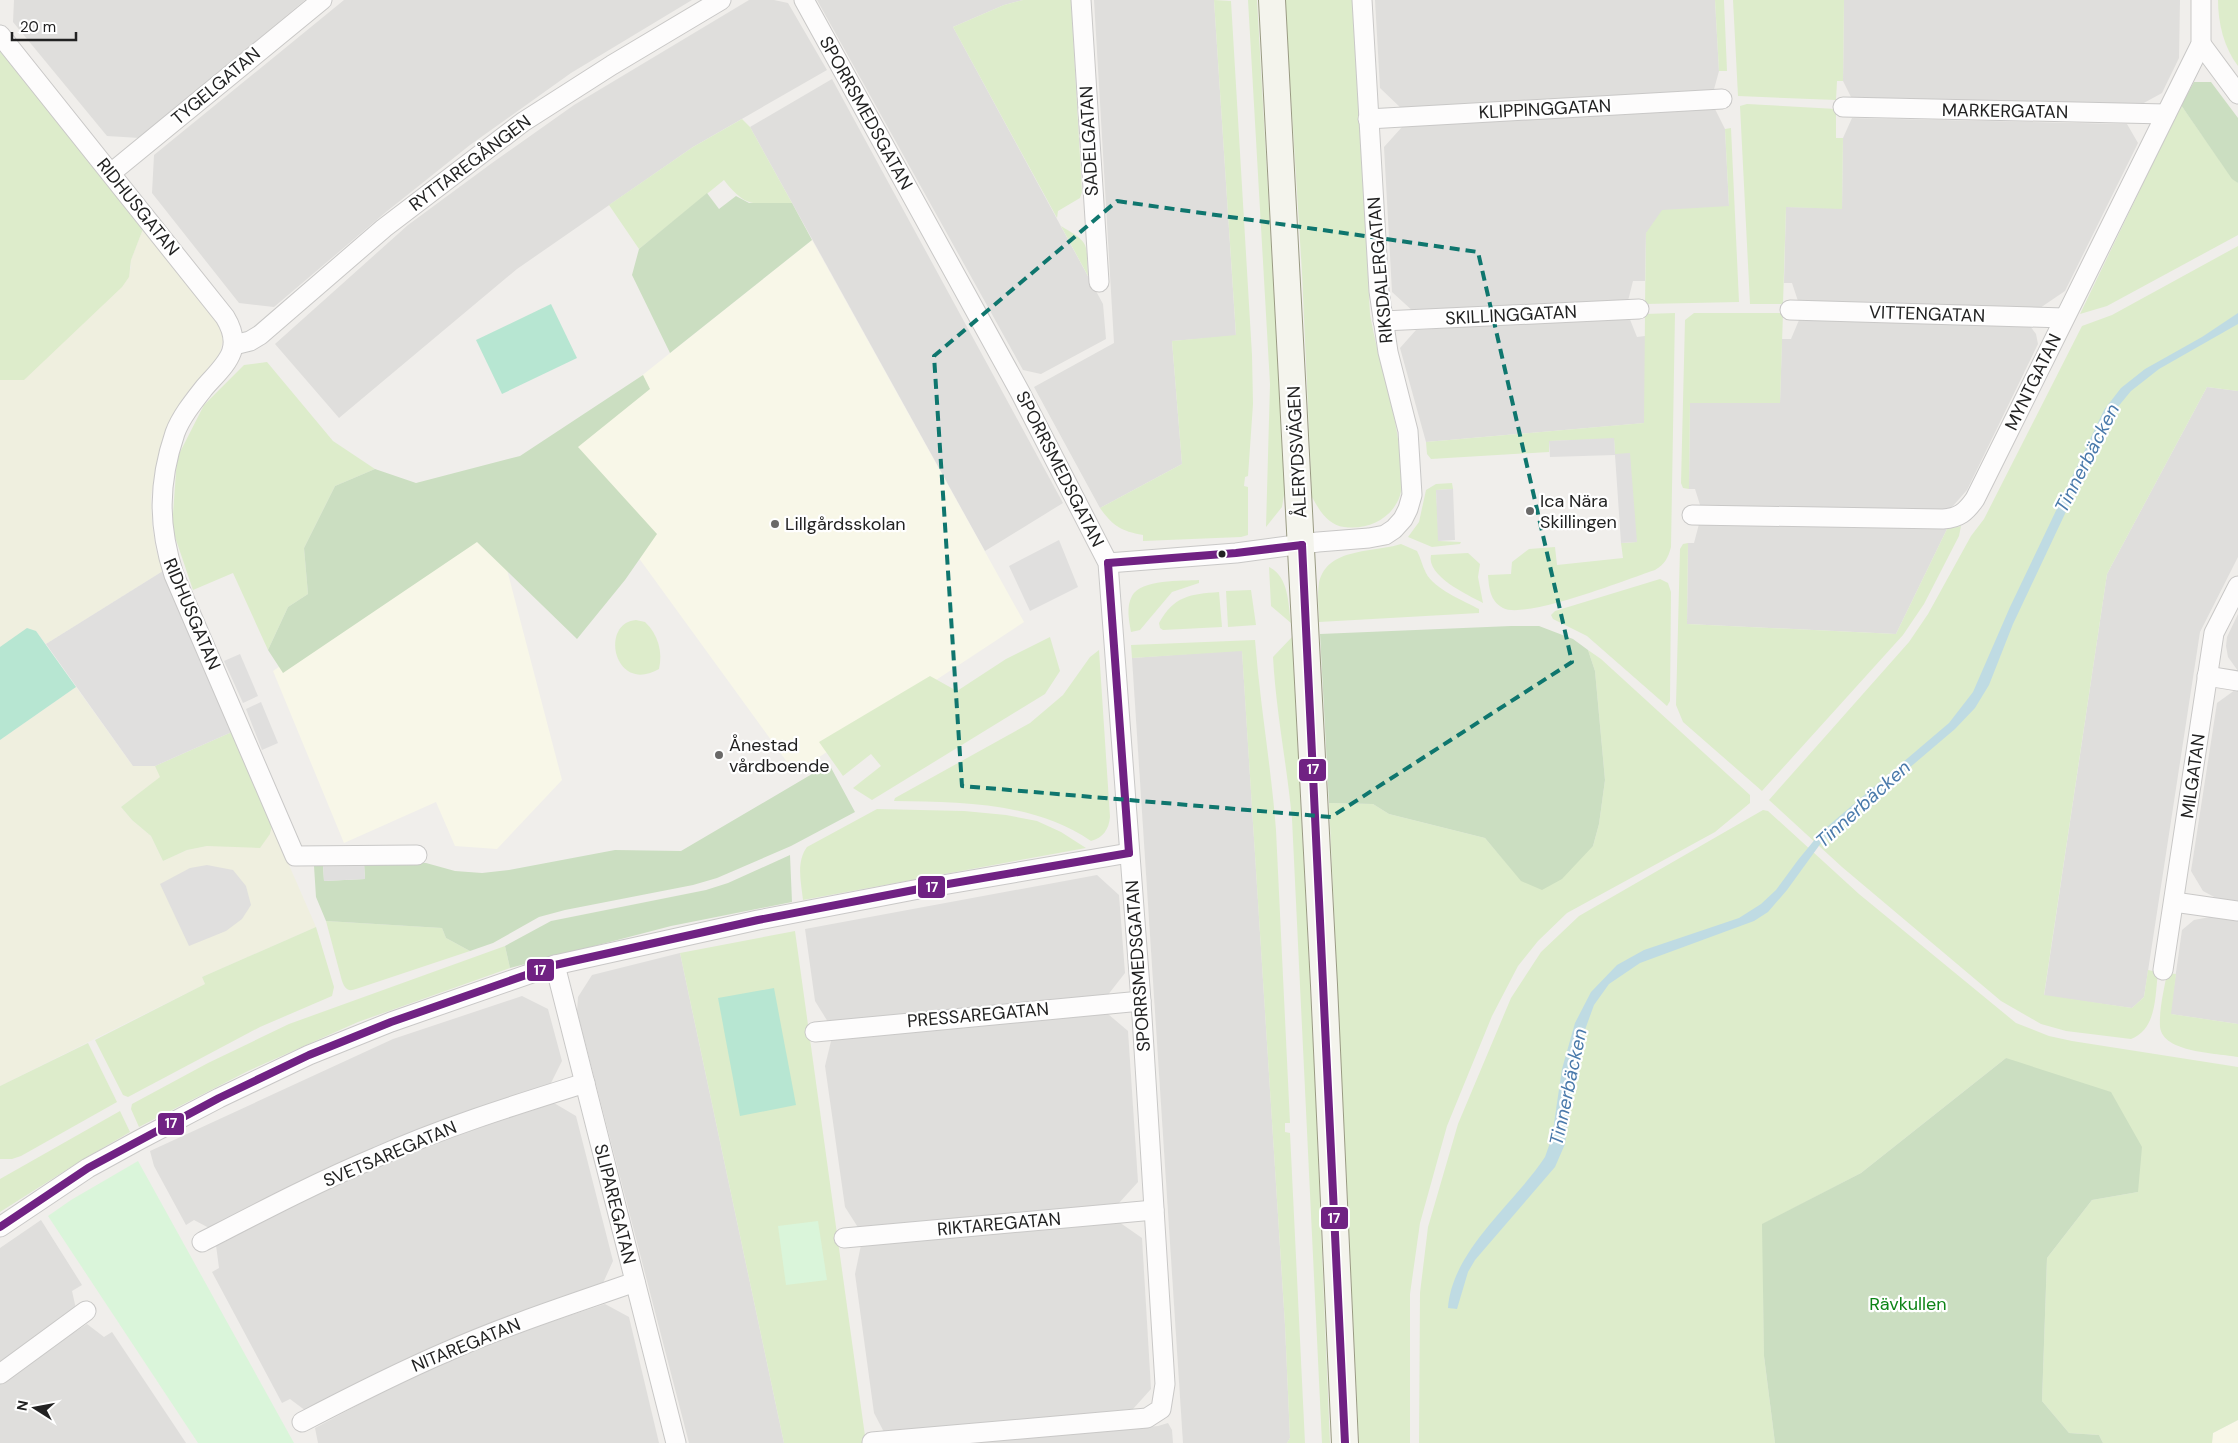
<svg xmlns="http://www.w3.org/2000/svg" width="2238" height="1443" viewBox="0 0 2238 1443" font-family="'DM Sans',sans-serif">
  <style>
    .residential { fill: #dfdedc }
    .education { fill: #f8f7e8 }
    .farmland { fill: #efefdf }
    .grass { fill: #ddeccb }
    .forest { fill: #cbdec1 }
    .park { fill: #daf5da }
    .pitch { fill: #b7e6d2 }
    .parking { fill: #e0dfde }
    .water { fill: #bfdbe3 }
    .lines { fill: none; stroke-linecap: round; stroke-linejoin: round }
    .minor-casing { stroke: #c9c8c7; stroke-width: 21 }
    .secondary-casing { stroke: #999a82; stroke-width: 28 }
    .minor { stroke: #fdfcfc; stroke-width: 19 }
    .secondary { stroke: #f4f4ed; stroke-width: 26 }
    .bus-1-casing { stroke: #fff; stroke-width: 11 }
    .bus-1 { stroke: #702283; stroke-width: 8 }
    .marked { fill: none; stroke: #0f766e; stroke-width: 4; stroke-dasharray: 10 6; stroke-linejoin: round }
    .poi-dot { fill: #6a6968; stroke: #fff; stroke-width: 2 }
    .bus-dot { fill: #222; stroke: #fff; stroke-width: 2 }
    .labels { text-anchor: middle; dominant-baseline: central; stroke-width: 4.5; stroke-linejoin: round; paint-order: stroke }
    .street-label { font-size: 18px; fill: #222; stroke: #fff }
    .poi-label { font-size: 18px; fill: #222; stroke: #fff; text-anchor: start }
    .park-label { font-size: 18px; fill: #0c8416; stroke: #fff }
    .water-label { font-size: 19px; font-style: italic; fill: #4a7aab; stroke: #fff }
    .line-badge { stroke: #fff; stroke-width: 2 }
    .badge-label { font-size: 14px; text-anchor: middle; font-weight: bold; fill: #fff }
  </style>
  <rect width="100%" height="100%" fill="#f0eeeb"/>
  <g class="residential">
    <path d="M14,0H305L140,138L107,136L13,22Z"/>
    <path d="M344,0H692L571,73L470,145L386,212L274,307L239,303L152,193L154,155Z"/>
    <path d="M749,0H774L788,3L827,70L693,147L517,269L339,418L275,344L408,225L492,163L574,105Z"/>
    <path d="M817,0H1023L1004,5L953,27L1103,304L1106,339L1041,374L1023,370Z"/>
    <path d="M1094,0H1214L1236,336L1172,341L1182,464L1100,508L1034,387L1114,343Z"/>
    <path d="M1375,0H1715L1719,71L1713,93L1403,110L1380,88Z"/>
    <path d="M1844,0H2180L2179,58L2162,93L2142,104L1852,99L1843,81Z"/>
    <path d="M832,79L1063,503L985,551L750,127Z"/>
    <path d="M1714,107L1725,129L1729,206L1646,233L1645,281H1633L1628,301L1415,313L1392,292L1384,147L1402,127Z"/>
    <path d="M1852,118L2127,124L2138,143L2065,291L2040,308L1799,304L1792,283H1784L1786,207L1842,208L1843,138Z"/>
    <path d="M1629,317L1637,337L1645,336V423L1426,442L1400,348L1416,330Z"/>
    <path d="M1799,320L2030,326L2036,334L2038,344L1967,490L1953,506L1946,511L1701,508L1695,489H1689L1690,403H1780L1782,339H1791Z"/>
    <path d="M2207,387L2238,391V557L2200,632L2144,997L2132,1008L2044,996L2107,574Z"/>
    <path d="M1699,524L1947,529L1896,634L1687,624L1688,543H1694Z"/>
    <path d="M2238,614V671L2228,657L2226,646L2227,637Z"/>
    <path d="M1242,650L1285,1325L1290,1438L1287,1443H1183L1132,658Z"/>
    <path d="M2235,690L2238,691V902L2218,899L2203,891L2191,871L2217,703Z"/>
    <path d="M1097,875L1119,895L1125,973L1107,996L828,1022L815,1001L805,929Z"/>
    <path d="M2215,916L2238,920V1024L2170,1014L2182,930L2194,920Z"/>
    <path d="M680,953L784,1443H689L577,1011L578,997L592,975Z"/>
    <path d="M522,996L548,1009L562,1061L550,1085L211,1229L194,1220L186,1225L154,1166L150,1151L393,1039Z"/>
    <path d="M1108,1014L1128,1031L1138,1182L1119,1203L859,1229L845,1207L825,1066L832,1037Z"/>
    <path d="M554,1103L576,1116L613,1261L603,1283L306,1411L290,1399L282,1403L212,1272L219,1268L216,1245L339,1183L436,1142Z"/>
    <path d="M41,1220L82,1285L72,1291L76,1309L0,1363V1248Z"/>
    <path d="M1119,1222L1142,1238L1151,1389L1133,1409L885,1434L874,1413L855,1274L861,1245Z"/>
    <path d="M605,1304L629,1317L659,1443H318L315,1428L388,1389L458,1356L529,1329Z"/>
    <path d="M87,1324L104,1337L112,1332L186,1443H0V1384L41,1354Z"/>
    <path d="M1168,1423L1172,1430L1173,1443H966L1158,1426Z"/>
  </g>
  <g class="education">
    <path d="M812,240L1024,622L795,773L556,444Z"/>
    <path d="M494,520L562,780L497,849L455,846L436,802L344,843L273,671Z"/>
    <path d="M2238,1420V1443H2212L2213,1433Z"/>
  </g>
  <g class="farmland">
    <path d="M143,229L219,325L223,340L219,356L186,394L172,417L155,470L151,497L152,524L156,550L163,571L46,644L36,631L0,647V380H24L131,268V260Z"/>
    <path d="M76,687L132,765L155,766L161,777L121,807L132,820L151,836L163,861L187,850L207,846H226L270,834L272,826L316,927L202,977L205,984L0,1086V740Z"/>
  </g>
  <g class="grass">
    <path d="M1023,0H1071L1082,192L1080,198L1058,211L1057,218L953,27L1004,5Z"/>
    <path d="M1214,0L1231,1L1252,355L1253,404L1248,476L1245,477L1244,486L1248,487V535L1241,537L1143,541V535C1121,531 1113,526 1100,508L1182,464L1172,341L1236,335Z"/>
    <path d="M1248,0H1257L1285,489L1282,507L1266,527L1270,384Z"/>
    <path d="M1285,0H1353L1370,314C1378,362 1396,407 1400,456C1401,465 1403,476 1402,486C1399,515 1371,531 1344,527C1328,525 1319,510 1312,497L1302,273Z"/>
    <path d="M1715,0H1724L1727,71H1719Z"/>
    <path d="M1733,0H1844L1843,81H1837L1836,100L1738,96Z"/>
    <path d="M2218,0H2238V66C2224,48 2218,23 2218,0Z"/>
    <path d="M0,51L143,229L131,260L129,277L122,287L24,380H0Z"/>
    <path d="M1747,104L1836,109V138H1843L1842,209L1786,207L1783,304H1750L1740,106Z"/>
    <path d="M2181,105L2232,178L2238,183V235L2107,306L2080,314Z"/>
    <path d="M742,119L750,127L792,203C756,203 748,211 724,180L639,249L609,205L693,147Z"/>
    <path d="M1731,128L1739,302L1645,304L1646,233L1662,210L1729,206L1725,129Z"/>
    <path d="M1061,226C1091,244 1086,242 1088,276Z"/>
    <path d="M2238,246V391L2207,387L2107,574L2044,995L2132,1008L2144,997L2148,970L2158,972C2155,996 2157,1029 2131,1039L2066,1031L2041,1024L2001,1001L1842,867L1769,800L1909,642L1928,614L1971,536L1984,519L2082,326L2112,315Z"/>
    <path d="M1675,313L1671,547C1668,558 1665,564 1655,570C1628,579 1525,620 1503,608C1490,601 1489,588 1488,575L1511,574L1512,562L1529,549L1555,547L1557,565L1623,558L1621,543L1637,542L1615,455L1614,439L1549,441V452L1431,459L1427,454L1426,442L1644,423L1645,314Z"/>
    <path d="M1694,313H1783L1780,403H1690L1689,489L1683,488L1681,483L1685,320Z"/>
    <path d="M267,362L333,441L375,469L335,486L304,548L308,594L288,607L268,650L233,573L193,590L172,528L177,458L204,405L244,365Z"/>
    <path d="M1452,483L1453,489L1436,490L1439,541L1461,542L1460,544L1432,547L1408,537L1419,522L1426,490L1436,484Z"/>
    <path d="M1961,526L1959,536L1924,604L1903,635L1762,791L1683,722L1676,705L1680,549L1683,544L1688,543L1687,624L1896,634L1947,529Z"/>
    <path d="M1401,544L1417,551C1421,558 1422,566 1426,573C1434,589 1464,601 1479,609V613L1319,622C1319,609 1317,595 1319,583C1327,547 1373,553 1401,544Z"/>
    <path d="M1468,553L1480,564L1478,577L1483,603C1468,595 1426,576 1431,555Z"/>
    <path d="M1269,567C1289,577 1288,603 1291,623L1271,606Z"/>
    <path d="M1660,579L1668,583L1671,592L1670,701L1667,706L1587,636L1553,619L1551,615L1555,611Z"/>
    <path d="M1199,580V583L1172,592L1140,630L1131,632C1129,620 1126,607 1132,596C1141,579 1182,581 1199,580Z"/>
    <path d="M1251,590L1256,625L1228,627L1226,591Z"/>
    <path d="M1219,592L1222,627L1163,630L1160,628L1159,623C1174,596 1190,594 1219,592Z"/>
    <path d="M636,620L645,622C658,634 663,652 659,669C614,695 599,623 636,620Z"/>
    <path d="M1050,637L1060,671L1045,694L872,800L853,788L881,766L871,754L843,776L819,742L930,676L957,691L1006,659Z"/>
    <path d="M1292,637L1314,1061L1330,1443H1322L1292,819C1287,765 1276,712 1273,657Z"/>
    <path d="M1255,640C1260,704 1271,766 1276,830L1290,1123H1285V1132L1290,1133L1305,1443H1287L1290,1438L1285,1325L1242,651L1132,658L1131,645Z"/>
    <path d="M1099,650L1110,817C1109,829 1103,838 1091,841C1033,802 962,802 894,801L895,798L1030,723L1063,695L1090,657Z"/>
    <path d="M1588,650L1601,659L1750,795V803L1715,832L1567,913L1538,941L1518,966L1492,1016L1447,1126L1420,1223L1410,1294V1443H1359L1329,803L1373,804L1389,814L1485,838L1521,880L1593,846L1599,824L1605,780L1595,671Z"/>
    <path d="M234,731L272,826L270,834L260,848L207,846L187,850L163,861L151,836L132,820L121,807L160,777L155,766Z"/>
    <path d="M877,809L964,811L1006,815L1037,821L1061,832L1086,848L803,900C801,882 796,862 807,847Z"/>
    <path d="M1763,810L1768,811L1859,894L2016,1023L2049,1036L2072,1041L2238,1067V1420L2213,1433L2212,1443H2103L2099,1435L2069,1433L2042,1401L2047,1258L2092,1200L2138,1192L2006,1058L1861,1173L1763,1224L1764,1356L1775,1443H1419L1420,1293L1428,1227L1458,1124L1511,998L1541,952L1579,916Z"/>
    <path d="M326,921L442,928L446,938L470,951L356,989C348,992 345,989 342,981Z"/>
    <path d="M316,927L334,987L332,996L260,1027L128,1097L123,1095L95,1040L205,984L202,977Z"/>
    <path d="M795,931L866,1443H784L680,953Z"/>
    <path d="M505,946L510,968L358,1022L248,1071L139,1127L131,1109L132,1104L208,1063L289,1024Z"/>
    <path d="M2167,973L2176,974L2171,1014L2238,1024V1057C2217,1053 2163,1053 2160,1027C2159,1009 2164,990 2167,973Z"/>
    <path d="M88,1043L117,1102L21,1156L12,1159H0V1086Z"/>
    <path d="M120,1111L130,1132L82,1160L0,1212V1179Z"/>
  </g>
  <g class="forest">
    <path d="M2194,82H2211L2238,118V183L2232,179L2181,105Z"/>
    <path d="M707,193L719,209L736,196L749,203H792L812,240L670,353L632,275L639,249Z"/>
    <path d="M643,375L650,389L578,447L657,534L625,580L577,639L477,542L283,673L268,650L288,607L308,594L304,548L335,486L375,469L416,483L520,456Z"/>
    <path d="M1511,626H1539L1573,639L1588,650L1595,671L1605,780L1599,824L1593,846L1562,879L1542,890L1521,881L1485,838L1389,814L1373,804L1329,803L1320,634Z"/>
    <path d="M829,764L855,812L791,846L717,878L693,885L565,910L539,917L493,943L470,951L446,938L442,928L326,921L316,897L314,866L323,865L324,881L365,879L364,863H426L455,871L482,873L509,870L615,850L681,851Z"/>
    <path d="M790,855L792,902L671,926L510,968L505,946L551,921L706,890L728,883Z"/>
    <path d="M2006,1058L2111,1092L2142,1147L2138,1192L2092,1200L2047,1258L2042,1401L2069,1433L2099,1435L2103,1443H1775L1764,1356L1762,1224L1861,1173Z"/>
  </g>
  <g class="park">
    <path d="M138,1161L294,1443H198L48,1216L71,1200Z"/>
    <path d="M818,1221L827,1280L786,1285L778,1226Z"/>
  </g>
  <g class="pitch">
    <path d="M551,304L577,358L502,394L476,340Z"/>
    <path d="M27,628L36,631L76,687L0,740V647Z"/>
    <path d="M774,988L796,1105L740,1116L718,998Z"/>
  </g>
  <g class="parking">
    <path d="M1614,438L1615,454L1630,453L1637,542L1621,543L1615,455L1550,457L1549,441Z"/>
    <path d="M1453,489L1455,540L1438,541L1436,490Z"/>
    <path d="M1059,540L1078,587L1030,611L1009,566Z"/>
    <path d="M163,571L234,731L155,766H133L46,644Z"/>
    <path d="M240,654L258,696L243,703L224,661Z"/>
    <path d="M261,702L278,743L262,750L246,709Z"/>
    <path d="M364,863L365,879L324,881L323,865Z"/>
    <path d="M207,865L233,870L246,886L251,905L242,919L226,931L189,946L160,884L190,868Z"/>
  </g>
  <path class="water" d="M2238,313V324L2159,369L2131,391L2112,414L2013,624L1989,685L1975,708L1955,729L1821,843L1787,890L1768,912L1754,921L1640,963L1609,984L1594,1005L1578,1049L1565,1144L1555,1167L1475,1260L1468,1272L1457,1309L1448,1308C1452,1250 1515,1203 1545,1157L1552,1137L1562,1069L1575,1023L1591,992L1617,965L1644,950L1739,918L1761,904L1776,890L1798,860L1821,832L1949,723L1973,692L2010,607L2104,410L2121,388L2145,369L2202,337Z"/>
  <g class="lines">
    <defs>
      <g id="minor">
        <path d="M804,0L1020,392L1108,563L1141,1001L1165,1384L1161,1409L1147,1418L872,1442"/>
        <path d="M1081,0L1099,282"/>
        <path d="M0,35L225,317C245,350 225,364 204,388C193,402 181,417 175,433C158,483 158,526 174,575L295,856L417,855"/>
        <path d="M2201,44L2238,94"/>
        <path d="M1843,107L2166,114"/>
        <path d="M1368,119L1722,99"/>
        <path d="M111,173L322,0"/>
        <path d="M1790,310L2064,318"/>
        <path d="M1383,321L1639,309"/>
        <path d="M234,345L250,341L260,335L384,228L523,122L612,65L721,0"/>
        <path d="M1692,515L1943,519C1959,518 1966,512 1975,499L2201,44V0"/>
        <path d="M1108,563L1236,553L1318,542L1369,538L1385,535L1394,529L1403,519L1408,509L1412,495L1408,431L1388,352L1379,291L1362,0"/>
        <path d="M2207,676L2238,681"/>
        <path d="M2174,902L2238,911"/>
        <path d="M555,965L676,1443"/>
        <path d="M2163,970L2214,633L2238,586"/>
        <path d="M815,1032L1141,1001"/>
        <path d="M0,1227L88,1168L139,1140L219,1098L309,1055L391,1022L555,965L758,920L919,889L1129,853"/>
        <path d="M844,1238L1154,1210"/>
        <path d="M202,1242C260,1212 317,1182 377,1157C444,1127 515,1105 585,1083"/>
        <path d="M0,1374L86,1311"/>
        <path d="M302,1422C350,1397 397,1373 446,1352C507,1325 572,1304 635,1282"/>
      </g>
      <path id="secondary" d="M1272,0L1324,985L1345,1443"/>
    </defs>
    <use href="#minor" class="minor-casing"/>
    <use href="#secondary" class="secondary-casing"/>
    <use href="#minor" class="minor"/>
    <use href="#secondary" class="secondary"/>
    <defs>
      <g id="bus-1">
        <path d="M1302,545L1345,1443"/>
        <path d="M1108,563L1129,853"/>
        <path d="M1108,563L1236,553L1302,545"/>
        <path d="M0,1227L88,1168L219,1098L309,1055L391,1022L555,965L758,920L919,889L1129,853"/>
      </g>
    </defs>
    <use href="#bus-1" class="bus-1-casing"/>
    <use href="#bus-1" class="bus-1"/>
  </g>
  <path class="marked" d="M1117,201L1478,252L1572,662L1331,817L962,786L934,356Z"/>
  <g class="poi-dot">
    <circle cx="1530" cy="511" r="5"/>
    <circle cx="775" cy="524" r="5"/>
    <circle cx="719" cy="755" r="5"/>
  </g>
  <circle class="bus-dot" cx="1222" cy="554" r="4.5"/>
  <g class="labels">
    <g class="street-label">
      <text transform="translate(216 86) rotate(-40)">TYGELGATAN</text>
      <text transform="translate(1545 109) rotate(-3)">KLIPPINGGATAN</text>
      <text transform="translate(2005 111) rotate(1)">MARKERGATAN</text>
      <text transform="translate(866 113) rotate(61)">SPORRSMEDSGATAN</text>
      <text transform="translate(1089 141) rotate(-93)">SADELGATAN</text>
      <text transform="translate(470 163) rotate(-37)">RYTTAREGÅNGEN</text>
      <text transform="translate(138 207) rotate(51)">RIDHUSGATAN</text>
      <text transform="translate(1380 270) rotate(-95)">RIKSDALERGATAN</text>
      <text transform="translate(1927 314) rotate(2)">VITTENGATAN</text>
      <text transform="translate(1511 315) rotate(-3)">SKILLINGGATAN</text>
      <text transform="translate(2033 382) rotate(-64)">MYNTGATAN</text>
      <text transform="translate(1297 452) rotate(-93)">ÅLERYDSVÄGEN</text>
      <text transform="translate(1060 469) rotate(63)">SPORRSMEDSGATAN</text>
      <text transform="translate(192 614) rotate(67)">RIDHUSGATAN</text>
      <text transform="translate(2193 776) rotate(-82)">MILGATAN</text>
      <text transform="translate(1138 966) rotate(-94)">SPORRSMEDSGATAN</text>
      <text transform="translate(978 1015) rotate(-5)">PRESSAREGATAN</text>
      <text transform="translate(390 1154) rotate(-23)">SVETSAREGATAN</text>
      <text transform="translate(615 1204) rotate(76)">SLIPAREGATAN</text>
      <text transform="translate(999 1224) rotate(-5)">RIKTAREGATAN</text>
      <text transform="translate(466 1345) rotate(-22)">NITAREGATAN</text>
    </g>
    <g class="poi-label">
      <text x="1540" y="501">Ica Nära<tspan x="1540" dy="21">Skillingen</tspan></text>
      <text x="785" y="524">Lillgårdsskolan</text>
      <text x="729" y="745">Ånestad<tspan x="729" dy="21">vårdboende</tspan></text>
    </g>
    <g class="park-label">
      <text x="1908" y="1304">Rävkullen</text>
    </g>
    <g class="water-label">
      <text transform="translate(2087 458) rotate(-63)">Tinnerbäcken</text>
      <text transform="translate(1863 804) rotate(-42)">Tinnerbäcken</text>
      <text transform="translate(1568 1087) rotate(-78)">Tinnerbäcken</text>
    </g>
  </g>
  <g class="line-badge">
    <rect x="1298" y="758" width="29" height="24" rx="5" fill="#702283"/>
    <rect x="917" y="875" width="29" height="24" rx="5" fill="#702283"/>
    <rect x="526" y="958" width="29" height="24" rx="5" fill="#702283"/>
    <rect x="157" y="1112" width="28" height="24" rx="5" fill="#702283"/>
    <rect x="1320" y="1206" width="29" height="24" rx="5" fill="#702283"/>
  </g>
  <g class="badge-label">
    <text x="1313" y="774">17</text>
    <text x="932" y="892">17</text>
    <text x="540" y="975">17</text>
    <text x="171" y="1128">17</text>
    <text x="1334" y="1223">17</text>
  </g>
  <g transform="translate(35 1408) rotate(281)" stroke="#ffffff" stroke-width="4" paint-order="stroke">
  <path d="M0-4L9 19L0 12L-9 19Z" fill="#222222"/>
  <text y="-8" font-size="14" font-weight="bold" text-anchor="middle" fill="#222222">N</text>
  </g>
  <path d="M12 32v8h64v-8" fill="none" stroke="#222222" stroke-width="2.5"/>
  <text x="20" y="32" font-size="15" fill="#222222" stroke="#ffffff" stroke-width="4" paint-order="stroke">20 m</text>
</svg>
